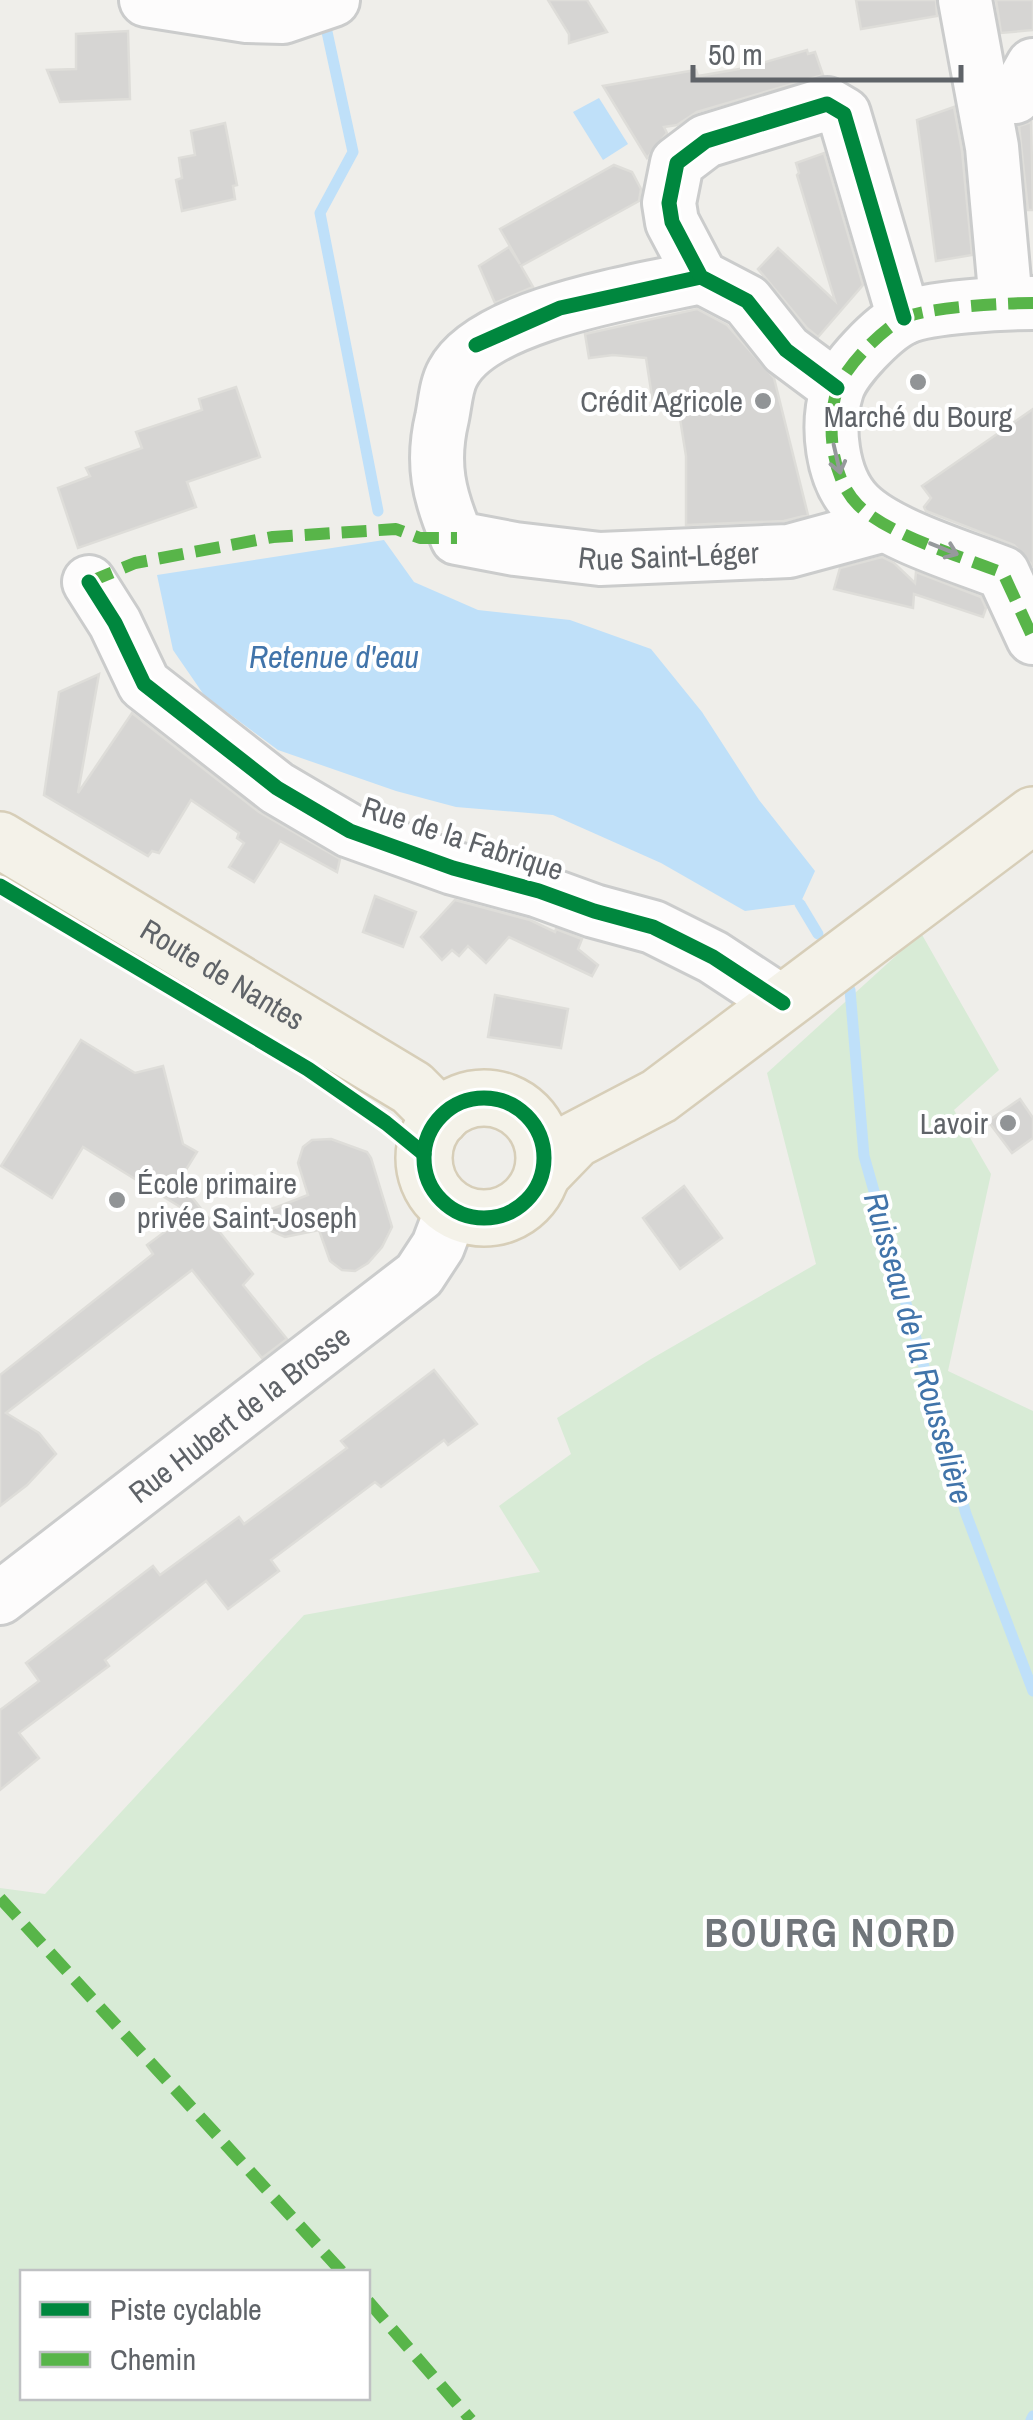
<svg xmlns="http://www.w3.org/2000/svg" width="1033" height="2420" viewBox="0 0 1033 2420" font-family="'Archivo Narrow',sans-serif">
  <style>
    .green { fill: #d8ebd6; fill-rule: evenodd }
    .water { fill: #bfe0f9 }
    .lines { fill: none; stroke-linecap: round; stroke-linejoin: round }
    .stream { stroke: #bfe0f9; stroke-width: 11 }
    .building { fill: #d6d5d3; stroke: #deddd9; stroke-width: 2.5 }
    .minor-casing { stroke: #cbcccc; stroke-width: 58 }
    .major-casing { stroke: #d7ceb8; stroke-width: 60 }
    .minor { stroke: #fdfcfc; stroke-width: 52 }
    .major { stroke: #f4f2e9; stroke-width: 55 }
    .quiet { stroke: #58b549; stroke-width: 12; stroke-dasharray: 25 12; stroke-linecap: butt }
    .cycleway-casing { stroke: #fff; stroke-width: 21 }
    .cycleway { stroke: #00873e; stroke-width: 15 }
    .oneway { stroke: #96999c }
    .poi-dot { fill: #919496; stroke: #fff; stroke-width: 4 }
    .labels { text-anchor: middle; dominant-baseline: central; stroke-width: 8; stroke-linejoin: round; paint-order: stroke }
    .poi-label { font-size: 30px; fill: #5f6368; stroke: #fff; text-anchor: end }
    .street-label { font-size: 30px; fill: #5f6368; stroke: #fff }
    .water-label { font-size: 32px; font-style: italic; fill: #4174aa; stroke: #fff }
    .district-label { font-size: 40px; font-weight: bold; letter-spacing: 2.5px; fill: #70757a; stroke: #fff }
  </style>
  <rect width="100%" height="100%" fill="#efeeea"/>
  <path class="green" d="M921,933L999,1070L954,1110L991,1174L948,1371L1033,1411V2420H0V1888L45,1894L304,1615L540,1572L499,1506L571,1454L557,1418L651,1359L816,1264L767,1073ZM22,2272H368V2398H22Z"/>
  <g class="water">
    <path d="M599,98L628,144L603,160L573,112Z"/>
    <path d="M384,540L414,582L478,610L570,620L651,649L702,712L759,800L815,871L800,904L745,911L661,863L553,815L456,807L396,791L278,750L204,695L173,650L157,575Z"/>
  </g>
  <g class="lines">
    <g class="stream">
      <path d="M324,18L353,152L320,213L378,511"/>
      <path d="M800,904L818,934"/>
      <path d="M850,990L864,1156L966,1514L1033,1691"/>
      <path d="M1031,2420L1033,2416"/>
    </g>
  </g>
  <g class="building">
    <path d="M548,0H587L607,32L569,43V34Z"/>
    <path d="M856,0H936L937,16L861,29Z"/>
    <path d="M996,0H1033V30L1001,33Z"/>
    <path d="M128,31L130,99L60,102L47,70L76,69V34Z"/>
    <path d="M807,50L808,54L815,52L823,75L697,112L677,125L664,127L667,133L647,158L603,86L696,70L698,76L745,68Z"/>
    <path d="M954,107L962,151L972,255L936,261L917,120Z"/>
    <path d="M1031,122L1033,210H1028L1019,126Z"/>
    <path d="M225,123L237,185L233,186L235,199L182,211L176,180L182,178L179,158L195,155L191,131Z"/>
    <path d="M824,153L863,285L818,337L807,328L758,269L778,248L835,301L797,175L799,173L796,163Z"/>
    <path d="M614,165L632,172L641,189L639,201L521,266L533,287L495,303L479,266L509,247L520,264L500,229Z"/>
    <path d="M697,309L727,325L774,378L808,515L784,521L686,525V456L677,400L653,403L646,358L613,355L589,358L585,334Z"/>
    <path d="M236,387L260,457L187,482L196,507L78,548L58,488L90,476L86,468L142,448L136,432L202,410L199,399Z"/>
    <path d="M1033,409V566L1014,545L926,511L924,507L931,498L922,486Z"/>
    <path d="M882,557L894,563L915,583L916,572L981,597L986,608L983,617L914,594L913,608L834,589L840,568Z"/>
    <path d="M99,674L78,793L132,713L259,812L340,859L337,872L280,841L254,882L229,867L244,843L237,838L239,833L191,800L159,853L152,851L148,856L44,795L59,692Z"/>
    <path d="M375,896L416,912L403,947L363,932Z"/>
    <path d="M455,900L530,920L555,932L556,929L582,939L578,949L598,965L592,976L509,937L486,963L468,946L459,956L452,950L442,960L421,937Z"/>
    <path d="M495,995L568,1009L561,1048L488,1037Z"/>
    <path d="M81,1040L135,1073L163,1066L183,1144L197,1152L179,1181L253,1274L243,1285L287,1339L262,1358L192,1270L6,1413L39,1433L56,1454L27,1485L0,1506V1375L153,1254L147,1245L190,1213L83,1147L52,1198L1,1166Z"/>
    <path d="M1020,1099L1033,1118V1138L1012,1153L988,1121Z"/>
    <path d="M331,1139L367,1152L371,1158L392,1227L382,1247L368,1263L355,1271L342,1270L330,1261L319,1230L285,1237L269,1230L272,1209L308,1195L298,1163L303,1147L312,1140Z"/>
    <path d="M684,1186L722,1238L680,1269L643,1218Z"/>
    <path d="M434,1370L477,1424L448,1445L444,1440L381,1487L375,1482L271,1560L279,1571L228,1609L206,1581L105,1660L109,1666L19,1733L39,1758L0,1790V1710L39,1681L26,1663L153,1566L160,1575L239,1517L244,1524L347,1448L341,1441Z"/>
  </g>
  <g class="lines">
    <defs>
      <g id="minor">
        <path d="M146,0L247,16L283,17L333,0"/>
        <path d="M965,0L992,147L1006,303"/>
        <path d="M1015,97L1033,65"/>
        <path id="s1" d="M701,277C639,291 484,314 453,373C446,385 445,404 442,418C431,464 439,496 457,538L515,549L600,559L789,551L885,525"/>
        <path d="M1033,303C1005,303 927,307 904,318C883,328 844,368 837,390C826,425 831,478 858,505C888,535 963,557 1003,573L1033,638"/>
        <path d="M837,388L786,350L747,301L701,277L672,222L669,203L677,163L706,141L827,104L844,114L904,318"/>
        <path d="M89,582L115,623L144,684L277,788L350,831L453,868L539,891L594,911L653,927L713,957L783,1003"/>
        <path id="s2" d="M0,1598L419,1275L438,1246L452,1209"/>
      </g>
      <g id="major">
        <path id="s3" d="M0,840L412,1088L441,1117"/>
        <circle cx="484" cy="1158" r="60"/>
        <path d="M543,1173L575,1140L659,1096L1033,815"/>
      </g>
    </defs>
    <use href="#minor" class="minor-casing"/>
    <use href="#major" class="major-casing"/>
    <use href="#minor" class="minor"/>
    <use href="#major" class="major"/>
    <g class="quiet">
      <path d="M1033,303C1005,303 927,307 904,318C883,328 844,368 837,390C826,425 831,478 858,505C888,535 963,557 1003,573L1033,638"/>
      <path d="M89,582L135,563L273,537L396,529L420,538H457"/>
      <path d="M0,1898L342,2272"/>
      <path d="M368,2301L471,2420"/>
    </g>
    <defs>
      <g id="cycleway">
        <path d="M476,345L560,308L701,277"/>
        <path d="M837,388L786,350L747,301L701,277L672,222L669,203L677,163L706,141L827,104L844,114L904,318"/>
        <path d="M89,582L115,623L144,684L277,788L350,831L453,868L539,891L594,911L653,927L713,957L783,1003"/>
        <path d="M0,886L308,1069L386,1123L424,1154"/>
        <circle cx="484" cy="1158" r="60"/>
      </g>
    </defs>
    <use href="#cycleway" class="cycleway-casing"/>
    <use href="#cycleway" class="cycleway"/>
  </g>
  <defs><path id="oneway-shaft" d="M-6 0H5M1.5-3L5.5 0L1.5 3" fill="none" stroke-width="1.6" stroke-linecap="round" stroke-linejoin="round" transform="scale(2.5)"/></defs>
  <g class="oneway">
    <use href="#oneway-shaft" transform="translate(837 459) rotate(77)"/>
    <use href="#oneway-shaft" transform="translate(944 549) rotate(22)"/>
  </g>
  <g class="poi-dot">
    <circle cx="918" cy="382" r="10"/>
    <circle cx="763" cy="401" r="10"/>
    <circle cx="1008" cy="1123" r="10"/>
    <circle cx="117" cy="1200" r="10"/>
  </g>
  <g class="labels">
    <g class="poi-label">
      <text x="743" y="401">Crédit Agricole</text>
      <text x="918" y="416" text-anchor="middle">Marché du Bourg</text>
      <text x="988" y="1123">Lavoir</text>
      <text x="137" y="1183" text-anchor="start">École primaire<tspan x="137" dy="34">privée Saint-Joseph</tspan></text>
    </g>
    <g class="street-label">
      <text stroke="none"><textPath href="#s1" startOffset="655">Rue Saint-Léger</textPath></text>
      <text transform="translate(463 838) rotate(18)">Rue de la Fabrique</text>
      <text stroke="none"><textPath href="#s3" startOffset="260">Route de Nantes</textPath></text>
      <text stroke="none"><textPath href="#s2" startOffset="302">Rue Hubert de la Brosse</textPath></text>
    </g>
    <g class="water-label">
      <text x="334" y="656">Retenue d'eau</text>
      <text transform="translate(919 1348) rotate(74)">Ruisseau de la Rousselière</text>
    </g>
    <g class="district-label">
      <text x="831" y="1932">BOURG NORD</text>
    </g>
  </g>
  <rect x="20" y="2270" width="350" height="130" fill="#ffffff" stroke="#bfc1c3" stroke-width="2.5"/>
  <rect x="40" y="2302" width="50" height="15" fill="#00873e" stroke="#bfc1c3" stroke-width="2.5"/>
  <text x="110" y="2320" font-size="30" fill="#5f6368">Piste cyclable</text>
  <rect x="40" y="2352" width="50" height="15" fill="#58b549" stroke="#bfc1c3" stroke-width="2.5"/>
  <text x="110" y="2370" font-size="30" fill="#5f6368">Chemin</text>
  <path d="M693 65v15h268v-15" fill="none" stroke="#5f6368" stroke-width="5"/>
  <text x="708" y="65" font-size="30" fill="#5f6368" stroke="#ffffff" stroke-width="8" paint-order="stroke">50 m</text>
</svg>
